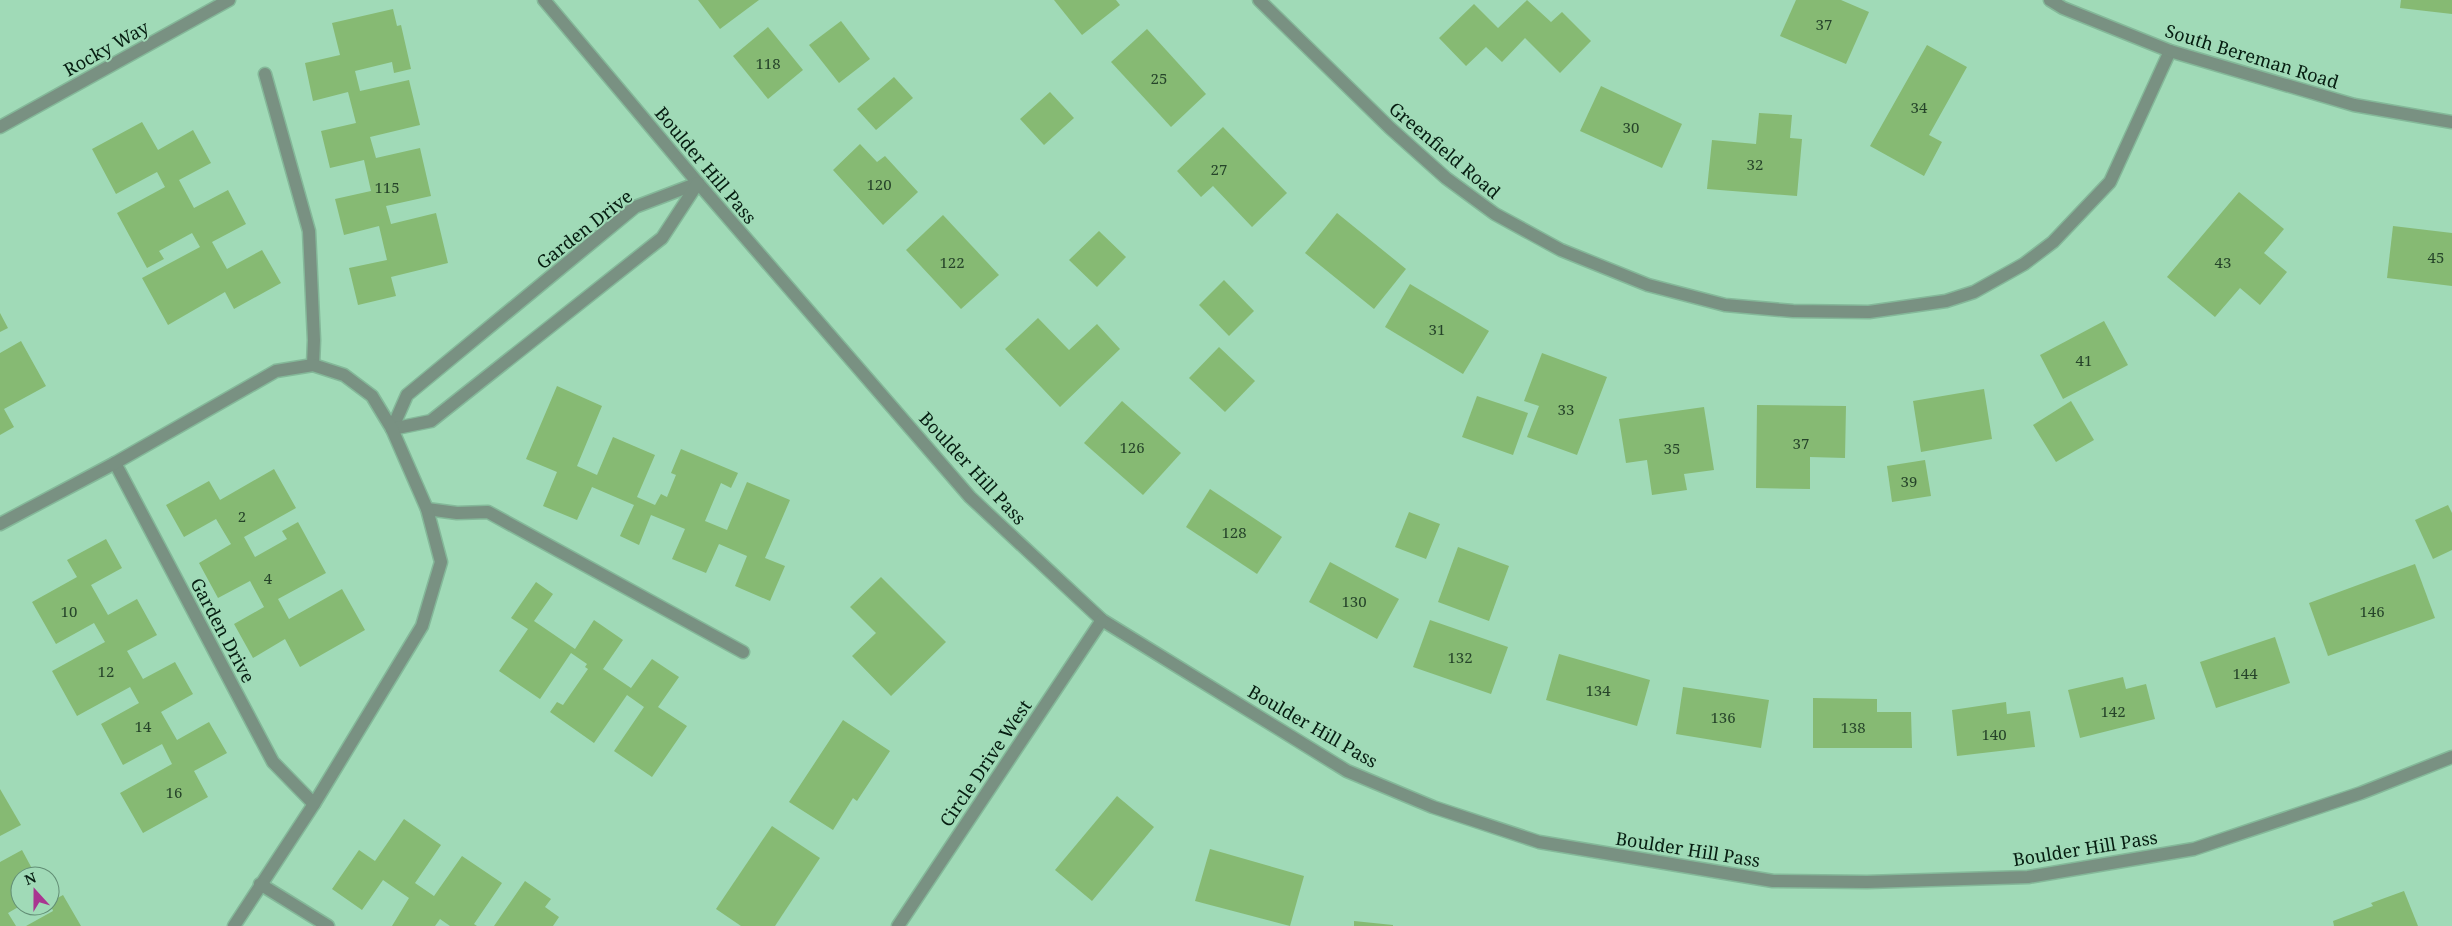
<svg xmlns="http://www.w3.org/2000/svg" width="2452" height="926" viewBox="0 0 2452 926" font-family="'Noto Serif',serif">
  <style>
    .building { fill: #86ba73 }
    .lines { fill: none; stroke-linecap: round; stroke-linejoin: round }
    .minor-casing { stroke: #84b899; stroke-width: 15 }
    .minor { stroke: #799182; stroke-width: 12 }
    .labels { text-anchor: middle; dominant-baseline: central; stroke-width: 4; stroke-linejoin: round; paint-order: stroke }
    .number-label { font-size: 15px; fill: #26442a }
    .street-label { font-size: 18px; fill: #061d11; stroke: #a0dab7 }
  </style>
  <rect width="100%" height="100%" fill="#a0dab7"/>
  <g class="building">
    <path d="M698,0H759L720,29Z"/>
    <path d="M1054,0H1116L1120,5L1082,35Z"/>
    <path d="M1527,0L1551,22L1562,12L1591,41L1560,73L1525,38L1502,62L1486,47L1466,66L1439,38L1474,4L1498,28Z"/>
    <path d="M1796,0H1841L1869,12L1846,64L1780,36Z"/>
    <path d="M2401,0H2452V14L2400,8Z"/>
    <path d="M393,9L397,26L401,25L411,69L394,73L392,62L355,71L360,91L409,80L420,125L370,137L376,158L420,148L431,196L386,206L391,224L436,213L448,263L391,277L396,296L358,305L349,268L387,260L379,226L344,235L335,199L371,191L364,160L330,168L321,131L356,123L348,92L313,101L305,63L340,55L332,23Z"/>
    <path d="M841,21L870,59L839,83L809,45Z"/>
    <path d="M768,27L803,70L768,99L733,56Z"/>
    <path d="M1147,29L1206,94L1171,127L1111,62Z"/>
    <path d="M1927,45L1967,67L1929,135L1942,142L1924,176L1870,146Z"/>
    <path d="M894,77L913,98L876,130L857,109Z"/>
    <path d="M1601,86L1682,124L1662,168L1580,131Z"/>
    <path d="M1050,92L1074,118L1044,145L1020,119Z"/>
    <path d="M1759,113L1792,115L1790,138L1802,139L1797,196L1707,189L1712,140L1756,144Z"/>
    <path d="M142,122L158,150L193,130L211,163L179,180L194,208L228,190L246,224L212,242L227,269L262,250L281,283L234,309L225,292L168,325L142,278L200,247L192,233L159,251L164,259L147,268L117,213L165,187L157,172L116,194L92,149Z"/>
    <path d="M1223,127L1287,193L1252,227L1213,186L1201,197L1177,171Z"/>
    <path d="M860,144L877,162L885,156L918,192L883,225L833,170Z"/>
    <path d="M2239,192L2284,229L2264,253L2287,272L2260,305L2240,288L2215,317L2167,277Z"/>
    <path d="M1337,213L1406,269L1374,309L1305,253Z"/>
    <path d="M943,215L999,275L961,309L906,250Z"/>
    <path d="M2393,226L2452,233V286L2387,278Z"/>
    <path d="M1099,231L1126,257L1097,287L1069,260Z"/>
    <path d="M1224,280L1254,311L1229,336L1199,305Z"/>
    <path d="M1410,284L1489,331L1463,374L1385,327Z"/>
    <path d="M0,313L8,328L0,332Z"/>
    <path d="M1038,318L1069,350L1097,324L1120,349L1060,407L1005,349Z"/>
    <path d="M2104,321L2128,365L2063,399L2040,355Z"/>
    <path d="M21,341L46,386L4,409L14,427L0,435V353Z"/>
    <path d="M1219,347L1255,381L1225,412L1189,378Z"/>
    <path d="M1542,353L1607,377L1577,455L1527,437L1539,406L1524,401Z"/>
    <path d="M557,386L602,406L577,466L597,475L613,437L655,455L637,497L655,505L661,494L667,497L676,475L671,473L681,449L738,473L731,488L721,483L705,521L727,530L747,482L790,500L765,558L785,566L770,601L735,586L747,556L719,544L706,573L672,559L685,529L651,515L639,545L620,536L634,505L592,487L577,520L543,506L557,472L526,459Z"/>
    <path d="M1984,389L1992,439L1921,452L1913,401Z"/>
    <path d="M1477,396L1528,413L1513,455L1462,437Z"/>
    <path d="M1122,401L1181,453L1143,495L1084,443Z"/>
    <path d="M2071,401L2094,440L2056,462L2033,425Z"/>
    <path d="M1757,405L1846,406L1845,458L1810,457V489L1756,488Z"/>
    <path d="M1704,407L1714,470L1684,474L1687,490L1652,495L1647,460L1626,463L1619,419Z"/>
    <path d="M1925,460L1931,496L1892,502L1887,466Z"/>
    <path d="M274,469L296,508L244,537L255,557L287,539L282,531L298,522L326,573L278,599L289,619L342,589L365,630L300,667L285,639L253,658L234,624L264,607L250,581L218,598L199,563L231,544L216,519L184,537L166,505L209,481L220,500Z"/>
    <path d="M1210,489L1282,537L1257,574L1186,527Z"/>
    <path d="M2448,505L2452,513V550L2433,559L2415,520Z"/>
    <path d="M1409,512L1440,524L1426,559L1395,547Z"/>
    <path d="M106,539L122,568L91,585L108,615L137,599L157,635L127,651L143,679L175,662L193,694L161,712L177,740L209,722L227,753L194,771L208,797L143,833L120,793L172,764L162,744L123,765L101,724L139,703L130,687L77,716L52,671L105,642L94,623L56,644L32,602L77,577L67,560Z"/>
    <path d="M1458,547L1509,566L1489,621L1438,602Z"/>
    <path d="M1330,562L1399,599L1377,639L1309,602Z"/>
    <path d="M2415,564L2435,618L2328,656L2309,603Z"/>
    <path d="M881,577L946,642L891,696L852,656L876,633L850,607Z"/>
    <path d="M536,582L553,594L534,621L575,649L594,620L623,640L603,669L631,688L652,659L679,677L658,707L687,726L652,777L614,751L644,707L627,695L594,743L550,712L557,702L563,705L588,669L585,667L587,664L571,653L540,699L499,671L528,629L511,618Z"/>
    <path d="M1430,620L1508,647L1491,694L1413,667Z"/>
    <path d="M2275,637L2290,683L2216,708L2200,662Z"/>
    <path d="M1559,654L1650,680L1637,726L1546,700Z"/>
    <path d="M2123,677L2126,689L2146,684L2155,719L2080,738L2068,690Z"/>
    <path d="M1683,687L1769,700L1761,748L1676,734Z"/>
    <path d="M1813,698L1877,699V712H1911L1912,748H1813Z"/>
    <path d="M2006,702L2007,714L2030,711L2035,747L1957,756L1952,710Z"/>
    <path d="M843,720L890,751L857,801L853,798L833,830L789,802Z"/>
    <path d="M0,789L21,825L0,836Z"/>
    <path d="M1117,796L1154,827L1092,901L1055,870Z"/>
    <path d="M404,819L441,845L415,883L434,896L462,856L502,883L474,924L477,926H450L440,919L435,926H392L409,898L383,880L362,910L332,889L359,850L375,861Z"/>
    <path d="M772,826L820,858L775,926H741L716,909Z"/>
    <path d="M1210,849L1304,876L1290,926L1195,901Z"/>
    <path d="M22,850L36,876H20V906L8,913L16,926H0V862Z"/>
    <path d="M525,881L551,899L545,907L559,917L553,926H494Z"/>
    <path d="M2404,891L2418,926H2334L2333,921L2373,906L2371,903Z"/>
    <path d="M63,895L81,926H26L53,911L50,902Z"/>
    <path d="M1354,921L1393,925V926H1354Z"/>
  </g>
  <g class="lines">
    <defs>
      <g id="minor">
        <path d="M544,0L698,183L970,497L1102,620L1347,771L1433,807L1539,842L1773,881L1867,882L2028,877L2194,849L2361,793L2452,757"/>
        <path d="M1259,0L1390,128L1446,178L1495,214L1561,250L1648,285L1725,305L1793,311L1869,312L1946,301L1974,292L2024,264L2053,242L2110,182L2170,51"/>
        <path d="M2050,0L2063,8L2170,51L2354,105L2452,122"/>
        <path d="M265,74L309,231L314,340L313,365"/>
        <path d="M0,127L229,0"/>
        <path d="M392,429L407,395L635,207L698,183"/>
        <path d="M392,429L431,421L662,238L698,183"/>
        <path d="M115,463L273,762L314,804"/>
        <path d="M427,509L457,513L488,512L743,652"/>
        <path d="M0,524L115,463L276,371L313,365L344,375L372,396L392,429L427,509L441,562L422,626L314,804L234,926"/>
        <path d="M260,884L328,926"/>
        <path d="M898,926L1102,620"/>
      </g>
    </defs>
    <use href="#minor" class="minor-casing"/>
    <use href="#minor" class="minor"/>
  </g>
  <g class="labels">
    <g class="number-label">
      <text x="1824" y="24">37</text>
      <text x="768" y="63">118</text>
      <text x="1159" y="78">25</text>
      <text x="1919" y="107">34</text>
      <text x="1631" y="127">30</text>
      <text x="1755" y="164">32</text>
      <text x="1219" y="169">27</text>
      <text x="879" y="184">120</text>
      <text x="387" y="187">115</text>
      <text x="2436" y="257">45</text>
      <text x="952" y="262">122</text>
      <text x="2223" y="262">43</text>
      <text x="1437" y="329">31</text>
      <text x="2084" y="360">41</text>
      <text x="1566" y="409">33</text>
      <text x="1801" y="443">37</text>
      <text x="1132" y="447">126</text>
      <text x="1672" y="448">35</text>
      <text x="1909" y="481">39</text>
      <text x="242" y="516">2</text>
      <text x="1234" y="532">128</text>
      <text x="268" y="578">4</text>
      <text x="1354" y="601">130</text>
      <text x="69" y="611">10</text>
      <text x="2372" y="611">146</text>
      <text x="1460" y="657">132</text>
      <text x="106" y="671">12</text>
      <text x="2245" y="673">144</text>
      <text x="1598" y="690">134</text>
      <text x="2113" y="711">142</text>
      <text x="1723" y="717">136</text>
      <text x="143" y="726">14</text>
      <text x="1853" y="727">138</text>
      <text x="1994" y="734">140</text>
      <text x="174" y="792">16</text>
    </g>
    <g class="street-label">
      <text transform="translate(106 48) rotate(-29)">Rocky Way</text>
      <text transform="translate(2252 56) rotate(17)">South Bereman Road</text>
      <text transform="translate(1445 150) rotate(40)">Greenfield Road</text>
      <text transform="translate(706 165) rotate(50)">Boulder Hill Pass</text>
      <text transform="translate(584 229) rotate(-38)">Garden Drive</text>
      <text transform="translate(973 468) rotate(47)">Boulder Hill Pass</text>
      <text transform="translate(223 630) rotate(62)">Garden Drive</text>
      <text transform="translate(1313 726) rotate(30)">Boulder Hill Pass</text>
      <text transform="translate(985 763) rotate(-56)">Circle Drive West</text>
      <text transform="translate(2085 848) rotate(-9)">Boulder Hill Pass</text>
      <text transform="translate(1688 849) rotate(9)">Boulder Hill Pass</text>
    </g>
  </g>
  <g transform="translate(35 891) rotate(339)"><circle r="24" fill="#a0dab7" stroke="#628e75"/>
  <path d="M0-4L9 19L0 12L-9 19Z" fill="#a93690"/>
  <text y="-8" font-size="14" font-weight="bold" text-anchor="middle" fill="#061d11">N</text>
  </g>
</svg>
